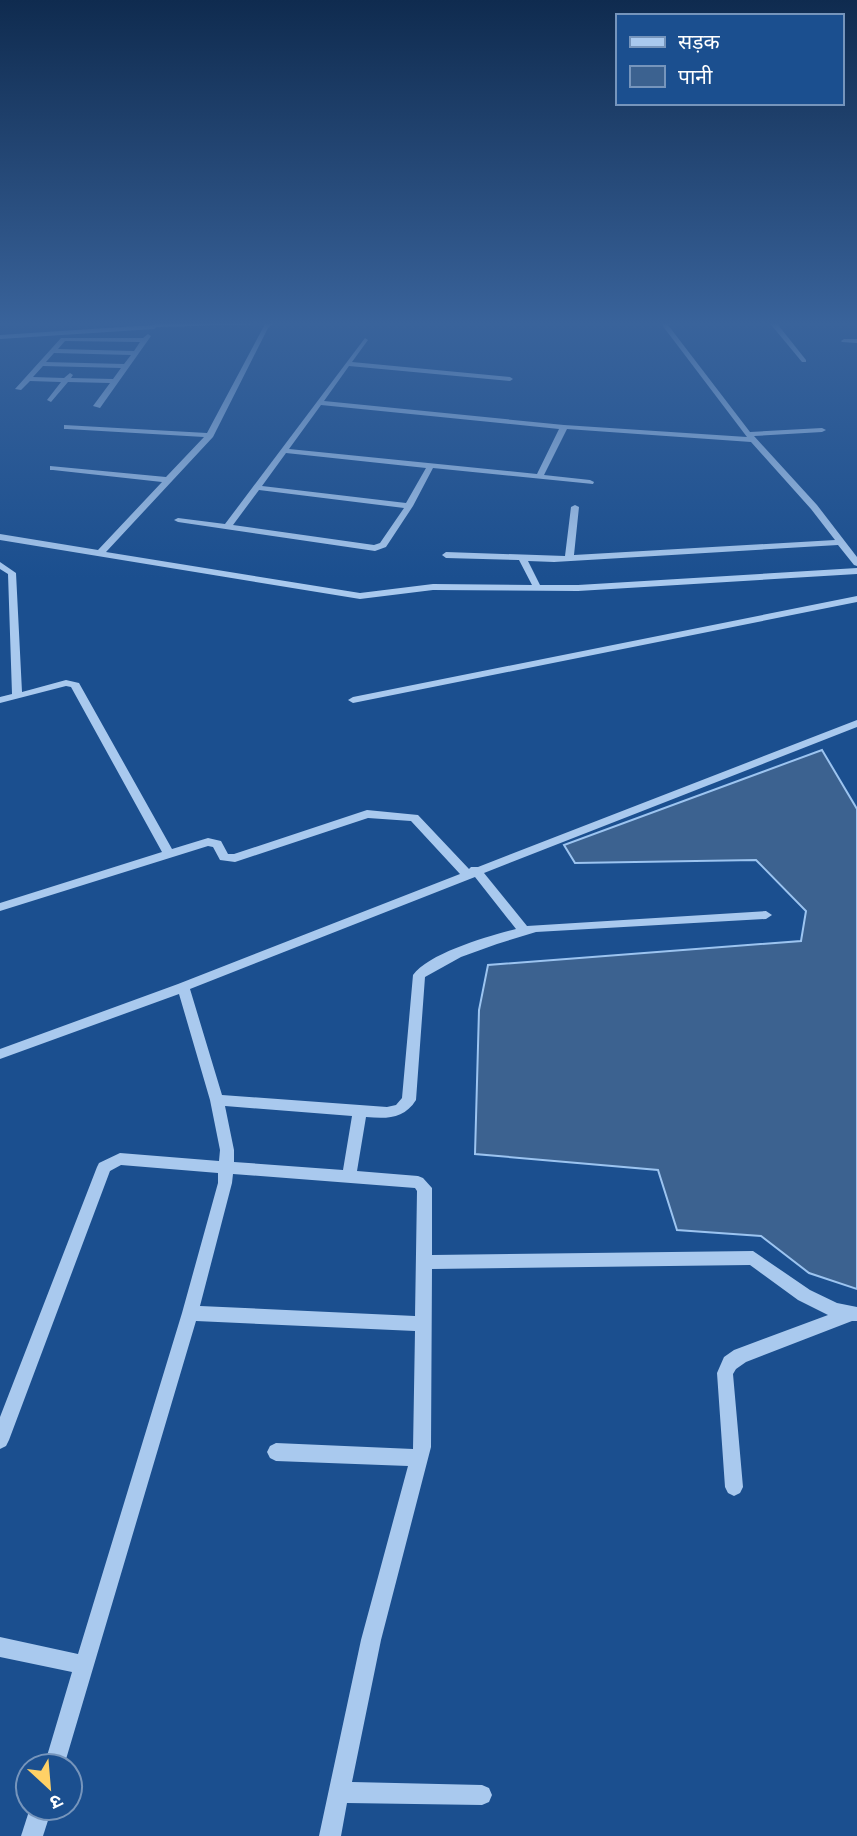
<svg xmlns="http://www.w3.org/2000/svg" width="857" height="1836" viewBox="0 0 857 1836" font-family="Ubuntu,'Noto Sans Devanagari',sans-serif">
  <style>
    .water { fill: #3c6290; stroke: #9cc4f0; stroke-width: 2 }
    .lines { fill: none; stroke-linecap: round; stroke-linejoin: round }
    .minor { fill: #a9c9ee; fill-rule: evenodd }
  </style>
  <rect width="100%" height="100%" fill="#1b4f8f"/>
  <path class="water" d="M822,750L857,809V1289L809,1273L761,1236L677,1230L658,1170L475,1154L479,1010L488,965L801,941L806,911L756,860L575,863L564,845Z"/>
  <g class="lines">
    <g class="minor">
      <path d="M275,321L268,328L213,437L106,552L360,593L433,584L532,585L519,560L446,558L442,555L446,552L565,556L571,507L575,505L579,507L574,555L835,540L811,509L751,442L567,429L544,475L590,480L594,482L593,484L433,468L413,506L386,547L375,551L178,522L174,520L178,518L225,524L365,338L368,340L352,362L510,377L513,379L510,381L349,366L324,401L564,425L747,437L659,321H692L668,325L750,432L822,428L826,430L822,432L754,436L817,505L857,557V566L854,565L838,545L554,562L528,561L540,585H578L857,568V574L578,591L433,590L360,599L0,540V534L98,550L162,482L53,470H50V466L166,477L204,437L67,429H64V425L207,433L265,324L157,327L154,329L0,339V335L153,325L156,323ZM321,405L559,429L537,474L289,449ZM286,453L426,468L406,503L262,486ZM259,490L404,508L380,543L374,545L233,525Z"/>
      <path d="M768,321H775L806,360V362H802Z"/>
      <path d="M148,334L151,336L100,408L93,406L110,383L68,382L51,402L47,400L61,382L30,381L21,390L15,389L61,338H143ZM65,341L140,342L134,351L58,349ZM54,353L131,355L124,364L46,362ZM43,366L121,368L113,379L71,378L73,375L70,373L64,378L33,377Z"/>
      <path d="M844,339H857V343L842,342L841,341Z"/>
      <path d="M0,562L16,573L22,692L66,680L79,683L172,849L208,838L221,841L228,854H234L367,810L418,815L469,869L471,867H478L857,720V727L484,873L527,926L766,911L772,915L766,919L536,932L497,944L461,957L425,977L416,1100C404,1119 387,1119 366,1117L357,1171L418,1176L423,1178L432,1188V1255L753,1251L810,1290L837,1303L857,1307V1321H852L746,1362L736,1369L733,1374L743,1487L740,1493L734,1496L728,1493L725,1487L717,1373L724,1357L734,1350L828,1315L798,1300L750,1265L432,1269L431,1447L381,1640L352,1782L482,1785L489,1788L492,1795L489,1802L482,1805L347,1803L341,1836H319L361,1640L408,1466L276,1461L270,1458L267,1452L270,1446L276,1443L413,1449L415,1331L196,1321L64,1766H44L72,1672L0,1657V1637L78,1654L182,1313L218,1183V1173L121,1165L110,1171L9,1440L6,1446L0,1449V1417L97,1167L99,1163L120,1153L219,1161L220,1150L210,1100L179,994L0,1059V1049L178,984L460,874L411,821L368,818L235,862L220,860L213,847L208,846L0,911V903L162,852L71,687L66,686L0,703V697L12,694L8,574L0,569ZM475,877L516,929C489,936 429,953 413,975L402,1098L396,1105L387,1107L222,1095L190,989ZM225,1106L352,1116L343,1170L234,1162V1150ZM233,1174L415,1188L417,1191L415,1316L200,1306L232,1183Z"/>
      <path d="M857,596V602L353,703L348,700L353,697Z"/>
      <path d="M30,1808H52L43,1836H21Z"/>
    </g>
  </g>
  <linearGradient id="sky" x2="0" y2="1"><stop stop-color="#0f2b4f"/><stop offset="0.56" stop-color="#39639b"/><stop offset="1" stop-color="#39639b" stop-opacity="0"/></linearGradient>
  <rect width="857" height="578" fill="url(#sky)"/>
  <rect x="616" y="14" width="228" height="91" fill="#1b4f8f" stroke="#7695bc" stroke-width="2"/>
  <rect x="630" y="37" width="35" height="10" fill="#a9c9ee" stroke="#7695bc" stroke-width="2"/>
  <text x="678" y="49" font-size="21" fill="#ffffff">सड़क</text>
  <rect x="630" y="66" width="35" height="21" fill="#3c6290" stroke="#7695bc" stroke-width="2"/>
  <text x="678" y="84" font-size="21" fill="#ffffff">पानी</text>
  <g transform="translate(49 1787) rotate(154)"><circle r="33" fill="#1b4f8f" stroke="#7695bc" stroke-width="2"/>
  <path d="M0-5L12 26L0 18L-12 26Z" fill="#ffd166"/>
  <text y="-10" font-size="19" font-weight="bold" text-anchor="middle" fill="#ffffff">उ</text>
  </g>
</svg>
